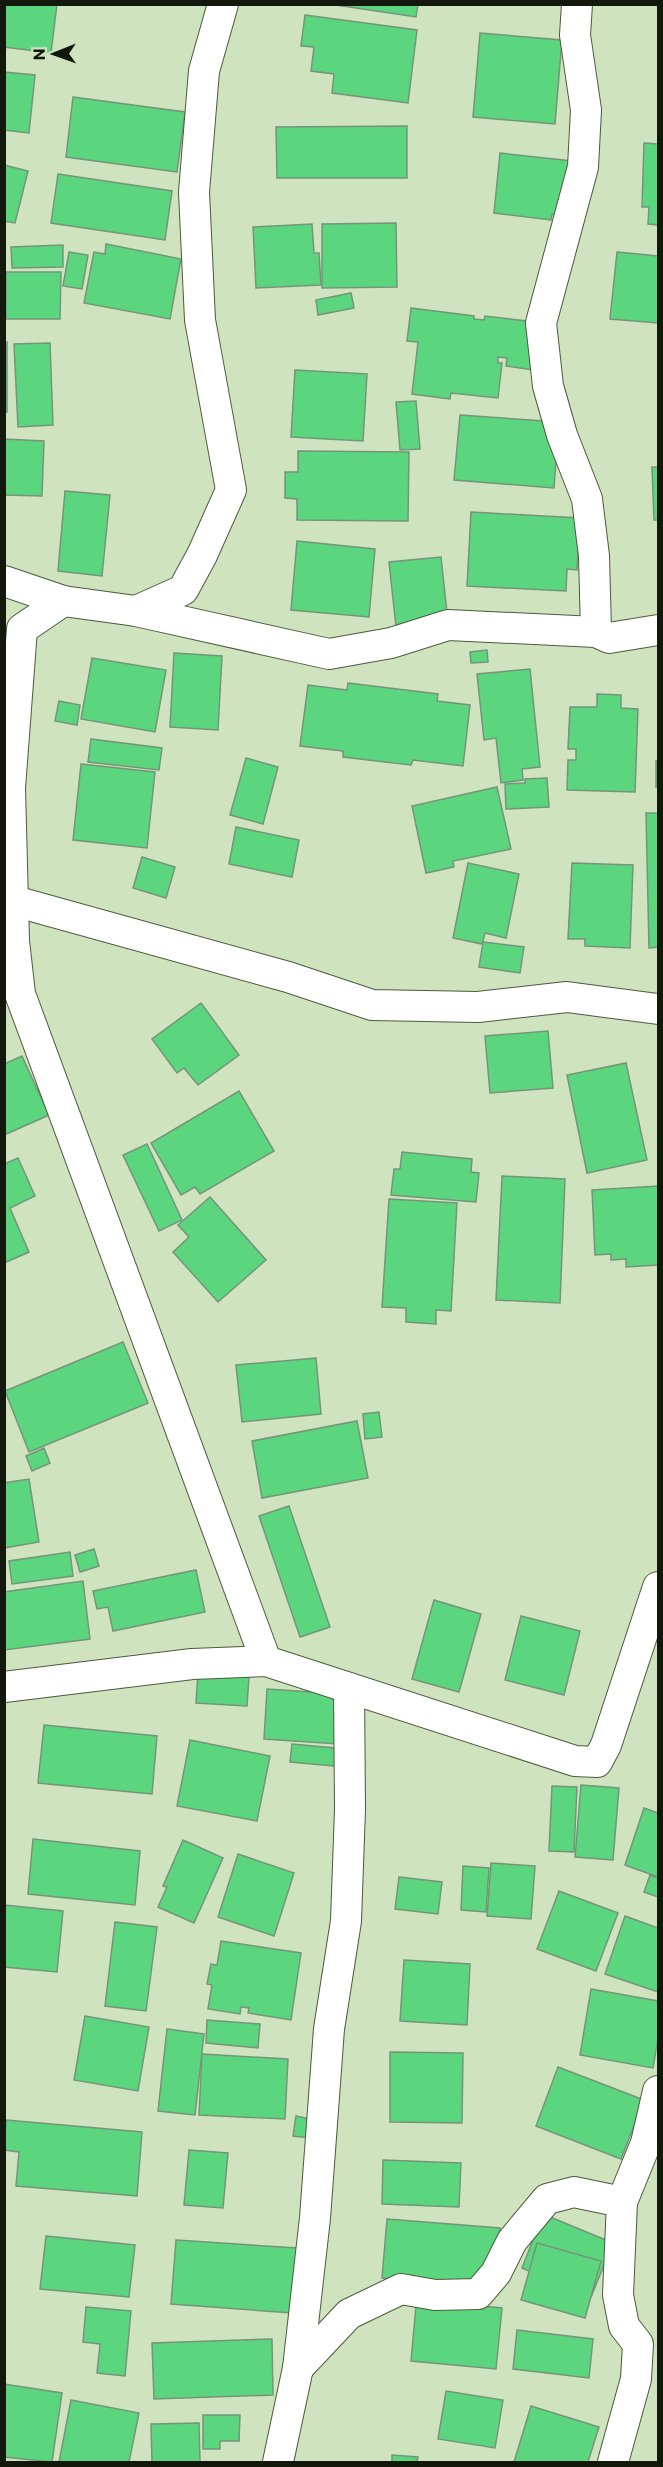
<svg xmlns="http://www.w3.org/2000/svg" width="663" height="2467" viewBox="0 0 663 2467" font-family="Commissioner,sans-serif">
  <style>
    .building { fill: #5bd67e; stroke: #74957a; stroke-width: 1.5 }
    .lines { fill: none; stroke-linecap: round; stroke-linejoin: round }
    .street-casing { stroke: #4b5b3b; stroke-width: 32 }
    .street { stroke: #fff; stroke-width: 30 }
  </style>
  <rect width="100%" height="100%" fill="#cfe3be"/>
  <g class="building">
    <path d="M4,4H57L51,53L4,47Z"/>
    <path d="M329,4H418L416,17Z"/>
    <path d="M305,15L417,30L408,103L332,93L334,74L311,71L314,47L301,46Z"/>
    <path d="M480,33L562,40L555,124L473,117Z"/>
    <path d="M4,72L35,75L29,133L4,130Z"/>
    <path d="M73,97L185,112L177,172L66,157Z"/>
    <path d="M407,126V178H277L276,127Z"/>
    <path d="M644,143L658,144V225L648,224L649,207H642Z"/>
    <path d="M500,153L572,161L566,216L552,214L551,220L494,213Z"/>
    <path d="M4,165L28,171L15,223L4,221Z"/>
    <path d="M58,174L172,191L165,240L51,223Z"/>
    <path d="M396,223L397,287L322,288V224Z"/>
    <path d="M312,224L314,253H319L321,285L256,288L253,227Z"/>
    <path d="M106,244L181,259L170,319L84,303L94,252L105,254Z"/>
    <path d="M63,245V267L12,268L11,247Z"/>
    <path d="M69,252L88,255L82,289L63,286Z"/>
    <path d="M617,252L658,256V323L610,319Z"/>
    <path d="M6,272H61L60,319H6Z"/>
    <path d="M351,293L354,308L318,315L316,300Z"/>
    <path d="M411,308L474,316V319L484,320L485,316L544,323L539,371L506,366L507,358L498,357V363H502L498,398L451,393L450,399L412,394L418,342L407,341Z"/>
    <rect x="4" y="342" width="3" height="70"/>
    <path d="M50,343L53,425L18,427L14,344Z"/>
    <path d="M295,370L367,374L363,441L291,437Z"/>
    <path d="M416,401L420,449L400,450L396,402Z"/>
    <path d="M460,415L559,422L554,488L454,480Z"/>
    <path d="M4,439L44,441L42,496L4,495Z"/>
    <path d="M298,451L409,452L408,521L297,520V499L285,498V472H298Z"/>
    <path d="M652,467H658V520H654Z"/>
    <path d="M65,491L110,495L102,576L58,571Z"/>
    <path d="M471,512L580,518L577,570L567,569L566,591L467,586Z"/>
    <path d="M297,541L375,549L369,617L291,610Z"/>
    <path d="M441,557L448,622L396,627L389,562Z"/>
    <path d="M487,650L488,662L471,663L470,652Z"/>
    <path d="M174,653L222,656L218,730L170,727Z"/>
    <path d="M92,658L166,670L155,732L81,719Z"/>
    <path d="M530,669L540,767L522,769L523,780L501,783L496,738L484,740L477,674Z"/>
    <path d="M348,683L438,694L437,701L470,705L463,766L413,760L411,765L343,757V751L300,746L308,685L347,690Z"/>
    <path d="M597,694L621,695V708L638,709L635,792L567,790L568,760H576V749H568L570,707H597Z"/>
    <path d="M59,701L80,705L77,725L55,721Z"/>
    <path d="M91,739L162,748L159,770L88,762Z"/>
    <path d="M246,758L278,767L263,824L230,815Z"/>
    <rect x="656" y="761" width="2" height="26"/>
    <path d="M81,764L155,772L147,848L73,840Z"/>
    <path d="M547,778L549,807L506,809L505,784L525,783V779Z"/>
    <path d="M497,787L511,849L453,861L454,867L426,873L412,806Z"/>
    <path d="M646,813H658V947L649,948Z"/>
    <path d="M236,827L299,840L292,877L229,864Z"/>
    <path d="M142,857L175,867L166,898L133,888Z"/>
    <path d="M468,863L519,874L506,938L485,933L482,944L453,938Z"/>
    <path d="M572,863L633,865L630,948L585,946V939H568Z"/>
    <path d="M483,942L524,947L520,973L479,967Z"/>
    <path d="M201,1003L239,1055L198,1085L184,1068L177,1073L152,1039Z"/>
    <path d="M548,1031L553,1088L490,1093L485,1036Z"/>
    <path d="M22,1056L49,1115L4,1135V1064Z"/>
    <path d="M626,1063L647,1160L587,1173L567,1075Z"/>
    <path d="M239,1091L274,1151L200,1194L195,1187L181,1195L151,1143Z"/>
    <path d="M147,1144L182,1220L159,1231L123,1155Z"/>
    <path d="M402,1152L472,1159L471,1172L479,1173L476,1202L391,1195L394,1169H400Z"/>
    <path d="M18,1158L35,1196L10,1208L29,1252L4,1263V1164Z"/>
    <path d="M502,1176L565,1179L560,1303L496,1300Z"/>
    <path d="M658,1186V1265L626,1267V1259L611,1260V1254L595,1255L592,1190Z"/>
    <path d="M210,1197L266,1260L218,1302L173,1252L189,1237L178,1225Z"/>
    <path d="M389,1199L457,1203L451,1311L436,1310V1324L406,1322V1308L382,1307Z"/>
    <path d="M123,1342L148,1403L29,1452L5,1391Z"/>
    <path d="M316,1358L321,1414L242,1422L236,1365Z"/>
    <path d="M379,1412L382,1437L365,1439L363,1414Z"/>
    <path d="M357,1421L368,1478L262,1498L252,1441Z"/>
    <path d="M44,1448L50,1463L32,1471L26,1456Z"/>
    <path d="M29,1479L39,1542L4,1548V1483Z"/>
    <path d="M289,1506L330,1627L300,1637L259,1516Z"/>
    <path d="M94,1549L99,1566L80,1572L75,1555Z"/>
    <path d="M70,1552L73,1576L12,1584L9,1561Z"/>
    <path d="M196,1570L205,1612L113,1631L108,1607L97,1609L93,1591Z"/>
    <path d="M83,1581L90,1639L4,1650V1592Z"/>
    <path d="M434,1600L481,1614L459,1692L412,1679Z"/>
    <path d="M521,1616L580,1631L564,1695L505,1680Z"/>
    <path d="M198,1673L249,1676L247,1706L196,1703Z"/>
    <path d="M267,1689L341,1694L338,1744L264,1739Z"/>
    <path d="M44,1725L157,1736L152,1794L38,1783Z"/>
    <path d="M190,1740L270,1756L257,1821L177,1806Z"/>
    <path d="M292,1744L346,1749L345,1767L290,1762Z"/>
    <path d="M581,1785L619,1788L613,1860L575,1857Z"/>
    <path d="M552,1786L577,1787L574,1852L549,1851Z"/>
    <path d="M644,1808L658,1813V1877L625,1865Z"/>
    <path d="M33,1839L140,1851L135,1905L28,1894Z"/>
    <path d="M183,1840L223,1858L194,1923L158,1907L167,1887L163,1886Z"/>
    <path d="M238,1854L294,1873L274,1936L218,1917Z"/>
    <path d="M491,1863L535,1866L531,1919L487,1916Z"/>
    <path d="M463,1866L489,1868L486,1912L461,1910Z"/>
    <path d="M650,1875L658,1878V1897L644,1892Z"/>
    <path d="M399,1877L442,1882L438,1914L395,1909Z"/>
    <path d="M559,1891L618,1913L596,1971L537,1949Z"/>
    <path d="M4,1905L63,1911L57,1972L4,1967Z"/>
    <path d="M625,1916L658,1928V1992L605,1974Z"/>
    <path d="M115,1922L157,1927L146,2011L105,2006Z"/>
    <path d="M221,1941L301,1953L291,2020L248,2013L249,2008L241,2007L240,2014L208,2009L212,1985L207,1984L211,1964L217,1965Z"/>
    <path d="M404,1960L470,1964L467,2025L400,2021Z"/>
    <path d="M591,1989L658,2001V2038L653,2068L580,2055Z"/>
    <path d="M85,2016L149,2027L138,2091L74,2080Z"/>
    <path d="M207,2020L260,2024L258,2048L206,2043Z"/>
    <path d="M167,2029L204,2034L195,2115L158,2111Z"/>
    <path d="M390,2052L463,2053L462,2123L390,2122Z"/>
    <path d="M202,2054L288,2059L285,2119L199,2115Z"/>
    <path d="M558,2067L644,2100L621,2159L536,2126Z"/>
    <path d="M296,2116L315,2120L311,2138L293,2136Z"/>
    <path d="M6,2120L142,2132L137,2196L16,2186L19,2152L4,2150Z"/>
    <path d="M189,2150L228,2153L223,2208L184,2205Z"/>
    <path d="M383,2160L461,2163L459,2207L382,2204Z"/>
    <path d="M543,2214L613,2243L591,2297L522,2268Z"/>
    <path d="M387,2219L500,2228L495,2288L382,2278Z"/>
    <path d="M46,2236L135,2245L129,2297L40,2289Z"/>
    <path d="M176,2240L297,2248L292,2313L171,2304Z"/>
    <path d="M537,2243L601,2261L585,2318L521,2300Z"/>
    <path d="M427,2301L502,2308L496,2369L411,2361L416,2306Z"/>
    <path d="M86,2307L131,2311L125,2376L97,2373L100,2344L83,2342Z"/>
    <path d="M517,2330L593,2339L589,2378L513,2369Z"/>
    <path d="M272,2339L273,2395L154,2399L152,2343Z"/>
    <path d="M4,2384L62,2393L52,2462L4,2457Z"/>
    <path d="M446,2391L503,2400L495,2448L438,2439Z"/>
    <path d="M71,2400L139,2413L129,2462H59Z"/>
    <path d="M531,2406L599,2427L588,2462H514Z"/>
    <path d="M203,2415H240L239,2441H220V2449H203Z"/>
    <path d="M199,2423L200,2462H152L151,2424Z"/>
    <path d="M392,2455L418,2457L417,2462H392Z"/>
  </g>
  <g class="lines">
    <defs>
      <g id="street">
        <path d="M577,4L575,35L586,110L583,167L541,323L548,386L562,435L587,499L594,556L596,632"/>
        <path d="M4,581L63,601"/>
        <path d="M136,611L183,590L202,555L231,490L200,320L194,192L204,71L223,4"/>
        <path d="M14,901L288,977L372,1005L478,1007L567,997L658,1009"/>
        <path d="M266,1661L20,994L14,941L10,788L22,629L63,601L136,611L329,654L391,643L448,625L596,632L609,638L658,630"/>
        <path d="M4,1687L192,1664L266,1661L575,1761L597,1762L606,1745L658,1587"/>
        <path d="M298,2368L349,2314L401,2289L435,2295L478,2294L496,2273L512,2241L547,2199L574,2192L622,2202"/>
        <path d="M278,2462L298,2368L315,2218L329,2029L346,1921L350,1809L349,1688"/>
        <path d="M613,2462L636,2379L638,2344L624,2326L618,2295L622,2202L646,2143L658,2091"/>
      </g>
    </defs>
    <use href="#street" class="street-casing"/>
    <use href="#street" class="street"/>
  </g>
  <rect width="663" height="2467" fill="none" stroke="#12190c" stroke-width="12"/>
  <g transform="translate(54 54) rotate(269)" stroke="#cfe3be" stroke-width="4.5" paint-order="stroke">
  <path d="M0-4.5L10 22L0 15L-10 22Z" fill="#12190c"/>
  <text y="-9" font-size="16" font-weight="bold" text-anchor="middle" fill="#12190c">N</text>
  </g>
</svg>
